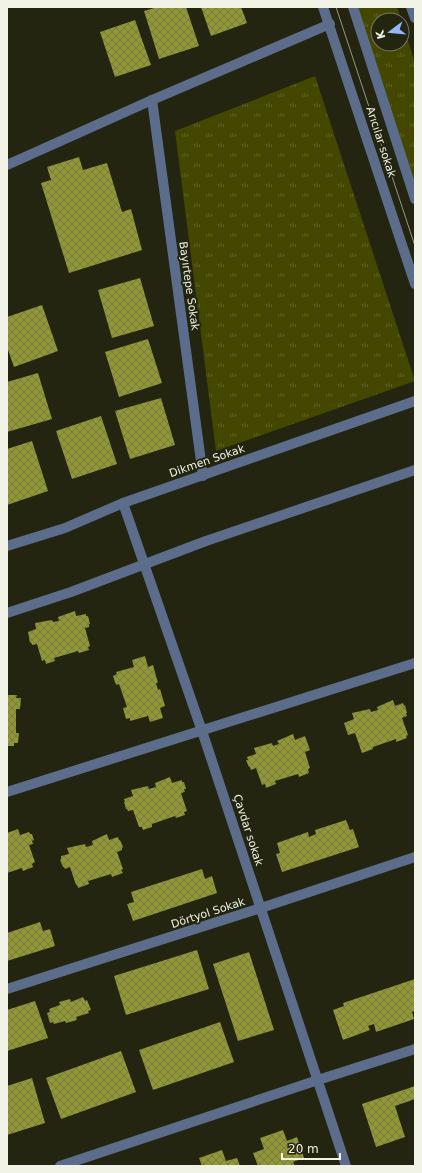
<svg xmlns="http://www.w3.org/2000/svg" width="422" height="1173" viewBox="0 0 422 1173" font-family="'DejaVu Sans',sans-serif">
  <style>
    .grass { fill: url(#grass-tufts) }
    .building { fill: url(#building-cross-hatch) }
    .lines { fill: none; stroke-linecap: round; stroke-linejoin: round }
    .minor { stroke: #5c6d8b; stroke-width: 10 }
    .tram { stroke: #959786; stroke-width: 1 }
    .labels { text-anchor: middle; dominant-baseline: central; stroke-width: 4; stroke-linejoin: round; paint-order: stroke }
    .street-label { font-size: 11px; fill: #f1f3e6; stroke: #232510 }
  </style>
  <defs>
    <pattern id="grass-tufts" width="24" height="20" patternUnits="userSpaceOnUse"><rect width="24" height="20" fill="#444700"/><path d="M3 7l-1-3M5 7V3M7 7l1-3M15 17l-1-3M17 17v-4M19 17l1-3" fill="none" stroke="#5f6225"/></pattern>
    <pattern id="building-cross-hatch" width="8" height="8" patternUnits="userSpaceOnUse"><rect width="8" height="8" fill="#919739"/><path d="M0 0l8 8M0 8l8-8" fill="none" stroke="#777c3d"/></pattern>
  </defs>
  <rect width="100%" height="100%" fill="#232510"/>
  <g class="grass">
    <path d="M358,7H397L401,20H378V44H402V22L415,63V186Z"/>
    <path d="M315,76L415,381L216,451L175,131Z"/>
  </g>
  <g class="building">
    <path d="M157,7H186L199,46L159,59L144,11Z"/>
    <path d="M201,7H241L247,23L211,36Z"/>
    <path d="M135,20L151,65L115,77L100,32Z"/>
    <path d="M79,157L83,170L107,163L122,212L131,209L142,250L69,273L41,183L51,180L47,167Z"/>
    <path d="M140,278L154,326L112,338L98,290Z"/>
    <path d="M42,305L58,351L14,367L7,347V317Z"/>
    <path d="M148,339L162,383L119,397L105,352Z"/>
    <path d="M38,373L52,419L7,432V382Z"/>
    <path d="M161,398L175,445L130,459L115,411Z"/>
    <path d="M101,416L117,464L72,479L56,431Z"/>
    <path d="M32,441L48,491L7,505V449Z"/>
    <path d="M75,611L76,616L86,614V616H88L90,624H89V627L85,628L90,646L88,647L89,650L79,653L78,651L54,658L55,661L46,664L45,660L42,661L37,644L32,645L31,642L30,643L28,632L36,629L35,623L52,620L53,622L59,621L58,617Z"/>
    <path d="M145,656L148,667L153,665L158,683H156L158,690L160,689L165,706L160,708L163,718L150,722L148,716L130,721V718L126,719L123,708L127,707L119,684L116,685L113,676L117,674L116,672L134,667L132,660Z"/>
    <path d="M7,695H17L16,698H21L20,709H16V733H19L18,743H14V746H7Z"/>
    <path d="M393,700L395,706L403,703L404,706L405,705L407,713H406L407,716L402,718L408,735L406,736L407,738L396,742V739L373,747V749L362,753L355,733L348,735L344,723L354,719L352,713L370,709L371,712L378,710L377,707Z"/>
    <path d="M293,734L295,740L305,736L310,750L305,752L310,768L308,769L309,773L299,777L298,774L275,781L276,784L266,788L265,784L262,785L256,768L251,770L250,767H249L246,760H248L247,757L256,754L254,748L272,743L273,746L279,744L277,741Z"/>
    <path d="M170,777L172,783L182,780V782H184L186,789H184L185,792L181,793L187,811L184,812L185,815L176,818L175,816L152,824V827L143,830L142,827H139L133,810L128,811L127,809H126L124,802H125L124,799L133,796L131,790L148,786L149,789L156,787L155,783Z"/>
    <path d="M346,820L350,830L353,829L359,847L282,872L276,854L280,853L277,843L308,832L309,837L316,834L315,830Z"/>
    <path d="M18,829L20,835L29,832L30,834H32L34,840L32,841L33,844L29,845L35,862L32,864L33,867L23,871L22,868L7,873V833Z"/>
    <path d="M107,834L109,840L118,837L119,840H120L123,847L122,848V850L117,852L123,869L121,870L123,873L112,877L111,874L88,881L89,884L78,888L77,885H76L70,867L65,869L64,867H63L60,860L61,859V856L69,854L67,848L85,844L86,847L93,845L92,841Z"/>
    <path d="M202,869L205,879L212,876L217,893L133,921L127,904L134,902L131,892Z"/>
    <path d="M40,922L43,931L50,929L55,946L7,961V933Z"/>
    <path d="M197,950L209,989L126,1015L114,976Z"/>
    <path d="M249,952L274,1030L238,1041L213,964Z"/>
    <path d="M415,979V1011L412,1012L414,1019L376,1032L374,1024L368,1026L370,1030L343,1040L333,1010L344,1006L343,1003Z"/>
    <path d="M83,997L85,1001L87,1000L91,1010L88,1011L89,1013L76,1017L77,1020L66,1023L65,1021L54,1024L53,1022L50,1023L47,1013L50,1012L49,1009L60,1005L59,1002L70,999L71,1002Z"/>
    <path d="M35,1001L48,1038L7,1051V1010Z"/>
    <path d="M220,1022L234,1062L153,1090L139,1050Z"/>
    <path d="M121,1051L136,1092L61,1119L46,1078Z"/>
    <path d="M32,1078L45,1123L7,1135V1086Z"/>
    <path d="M415,1086V1099L395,1106L405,1137L376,1147L362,1104Z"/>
    <path d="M283,1130L287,1141L297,1137L304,1158L293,1162L295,1166H258L253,1153L264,1149L260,1138Z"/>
    <path d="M222,1150L226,1161L237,1158L240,1166H202L199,1158Z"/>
  </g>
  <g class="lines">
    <g class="minor">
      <path d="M323,7L415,284"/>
      <path d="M353,7L415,199"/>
      <path d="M411,7L415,18"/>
      <path d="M152,100L203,476"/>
      <path d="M7,165L152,100L330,24"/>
      <path d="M123,503L202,731L346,1166"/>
      <path d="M7,546L65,528L123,503L415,401"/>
      <path d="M7,613L71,592L206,541L415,470"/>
      <path d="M7,792L415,663"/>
      <path d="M7,989L261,908L415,857"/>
      <path d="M60,1166L318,1080L415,1049"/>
    </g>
    <path class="tram" d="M336,7L415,246"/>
  </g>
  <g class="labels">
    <g class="street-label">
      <text transform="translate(381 142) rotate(72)">Arıcılar sokak</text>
      <text transform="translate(189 286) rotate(82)">Bayırtepe Sokak</text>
      <text transform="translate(207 461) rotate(-19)">Dikmen Sokak</text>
      <text transform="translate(248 830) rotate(72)">Çavdar sokak</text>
      <text transform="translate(208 913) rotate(-18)">Dörtyol Sokak</text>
    </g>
  </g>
  <rect width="422" height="1173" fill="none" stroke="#f1f3e6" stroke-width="16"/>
  <g transform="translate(390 32) rotate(254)"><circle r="19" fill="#232510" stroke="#757766"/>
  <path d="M0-3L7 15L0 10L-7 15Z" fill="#92b7fd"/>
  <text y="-6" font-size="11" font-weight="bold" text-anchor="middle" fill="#f1f3e6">K</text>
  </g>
  <path d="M282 1153v6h58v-6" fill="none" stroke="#f1f3e6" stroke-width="2"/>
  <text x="288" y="1153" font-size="12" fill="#f1f3e6" stroke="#232510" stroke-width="3" paint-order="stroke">20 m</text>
</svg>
